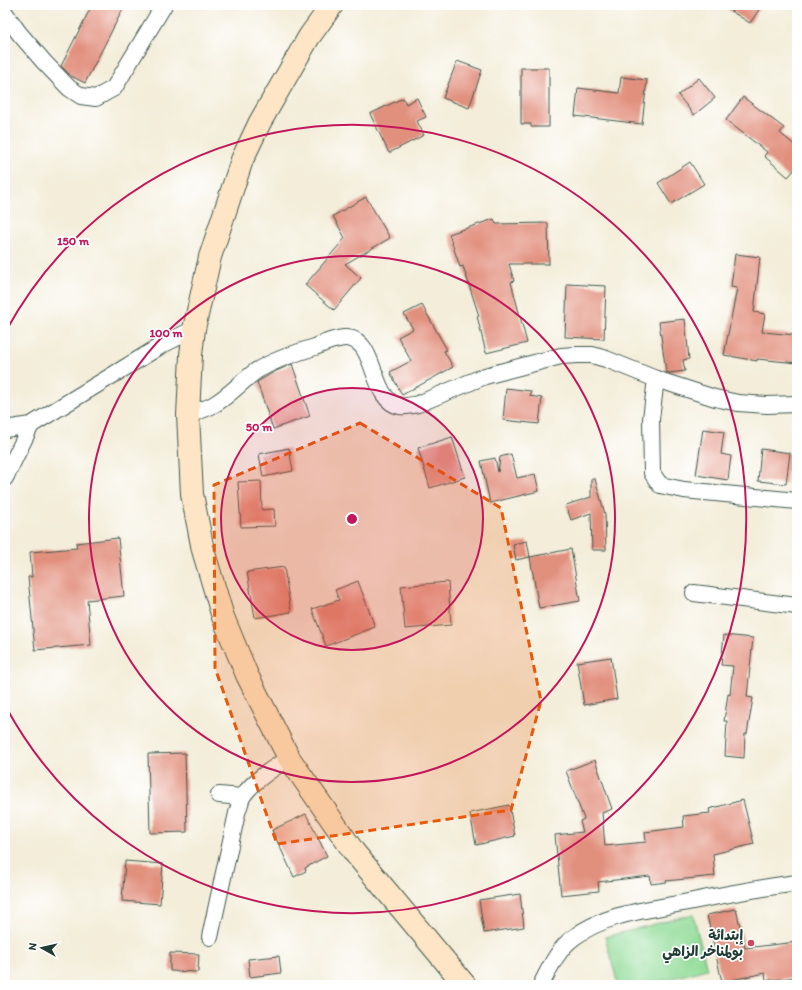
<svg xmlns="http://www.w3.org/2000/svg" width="802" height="990" viewBox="0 0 802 990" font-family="Itim,'Playpen Sans Arabic',sans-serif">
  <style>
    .green { fill: #91db98; stroke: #588c66 }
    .building { fill: #e2907e }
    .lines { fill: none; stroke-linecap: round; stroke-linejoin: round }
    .street-casing { stroke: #3f574d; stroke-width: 18 }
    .secondary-casing { stroke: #3f574d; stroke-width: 24 }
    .street { stroke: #fff; stroke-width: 16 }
    .secondary { stroke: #fde5c5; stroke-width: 22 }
    .marked { fill: #e8590c; fill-opacity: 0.2; stroke: #e8590c; stroke-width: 3; stroke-dasharray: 8 5; stroke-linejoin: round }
    .ring { fill: none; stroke: #c2185b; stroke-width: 2 }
    .poi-dot { fill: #d1495b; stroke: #fff; stroke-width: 1.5 }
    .labels { text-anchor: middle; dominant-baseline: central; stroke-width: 3.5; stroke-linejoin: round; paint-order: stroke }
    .poi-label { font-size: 14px; font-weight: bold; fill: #1f3d34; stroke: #fff; text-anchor: end }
    .centre { fill: #c2185b; stroke: #fff; stroke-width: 2 }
    .ring-label { font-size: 12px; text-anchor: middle; font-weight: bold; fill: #c2185b; stroke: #fff; stroke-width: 3.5; stroke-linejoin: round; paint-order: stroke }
  </style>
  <rect width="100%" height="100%" fill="#fff"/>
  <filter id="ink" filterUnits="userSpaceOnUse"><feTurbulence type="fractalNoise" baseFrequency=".025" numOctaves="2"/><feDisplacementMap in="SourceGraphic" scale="8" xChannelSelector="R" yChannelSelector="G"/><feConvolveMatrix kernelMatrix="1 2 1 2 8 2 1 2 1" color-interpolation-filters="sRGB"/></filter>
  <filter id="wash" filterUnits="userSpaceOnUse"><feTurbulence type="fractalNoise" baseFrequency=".012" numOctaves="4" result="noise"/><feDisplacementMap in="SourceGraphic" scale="16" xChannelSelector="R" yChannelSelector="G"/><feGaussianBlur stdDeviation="0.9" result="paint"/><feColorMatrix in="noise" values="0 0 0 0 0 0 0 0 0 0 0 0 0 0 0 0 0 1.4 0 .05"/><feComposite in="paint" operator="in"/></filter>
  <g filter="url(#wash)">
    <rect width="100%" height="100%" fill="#f3edd9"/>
    <path class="green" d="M693,914L707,969L647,985H618L605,937Z"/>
    <g id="blocks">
      <g class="building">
        <path d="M92,5H125L85,83L71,76L61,66Z"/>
        <path d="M721,5H762L750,23Z"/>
        <path d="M457,61L482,70L469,108L443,98Z"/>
        <path d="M521,68H549V127H531V124H521Z"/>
        <path d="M621,77L647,80L642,124L575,116L578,88L619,93Z"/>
        <path d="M699,78L715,98L694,115L678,95Z"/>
        <path d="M743,97L784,128L780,133L797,147V167L788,177L764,156L767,152L726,120Z"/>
        <path d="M403,98L406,104L417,98L426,117L417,121L424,135L389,153L370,114Z"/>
        <path d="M690,162L704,184L671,204L658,183Z"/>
        <path d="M366,197L390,238L345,264L361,278L334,310L305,285L345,238L333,216Z"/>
        <path d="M494,219L496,224L548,223L549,264H509L514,281L511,282L527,343L486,353L477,316H479L463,266L460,267L449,234Z"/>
        <path d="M735,254L760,257L754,312L765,314L762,332L797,335V363L757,359V361L724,355L737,288L731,287Z"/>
        <path d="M567,284L606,286L604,339L565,337Z"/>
        <path d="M422,305L447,350L444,351L453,367L402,395L390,372L411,361L398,337L413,329L404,314Z"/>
        <path d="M685,319L689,359L683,360L685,371L669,373L666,372L659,322Z"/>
        <path d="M292,364L310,416L273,429L257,382L274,372Z"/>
        <path d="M506,388L531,391L530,396L542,398L539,424L503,420Z"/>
        <path d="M703,429L724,432L721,454L731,456L728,480L696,475Z"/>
        <path d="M452,437L465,477L430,488L418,448Z"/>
        <path d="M289,448L293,471L263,477L259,454Z"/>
        <path d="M761,449L790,453L786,484L758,481Z"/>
        <path d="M511,454L517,478L535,474L539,491L490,503L481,461L495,458L498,472L500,457Z"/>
        <path d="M591,479H595L605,514L606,550H592L591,513L571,520L566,505L591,497Z"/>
        <path d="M261,481L262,510L274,509L275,526L241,527L238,482Z"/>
        <path d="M118,538L124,596L87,600L91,645L35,650L28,577H32L30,552L77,548L76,543Z"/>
        <path d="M527,541L530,557L516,560L513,544Z"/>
        <path d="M571,549L580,601L539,608L530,557Z"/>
        <path d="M284,567L291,612L255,618L247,572Z"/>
        <path d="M358,581L375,627L326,646L312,609L339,600L335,590Z"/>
        <path d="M448,582L451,625L405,629L401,586Z"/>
        <path d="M724,635L753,638L747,697L753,698L747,734H745L744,758L725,756L727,721H724L728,694L730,695L733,666L721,665Z"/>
        <path d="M611,657L617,699L584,705L577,662Z"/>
        <path d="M185,753L187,832L150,833L148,754Z"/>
        <path d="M595,760L612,809L602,813L605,846L646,842L645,832L684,827L683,816L710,813L709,809L743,800L754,844L713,854L715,876L666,881L667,882L651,884L650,876L598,882L599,891L561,895L555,835L583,832L580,821L584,819L566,771Z"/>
        <path d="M509,805L515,836L476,845L470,813Z"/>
        <path d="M306,814L327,856L305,868L306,871L294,877L272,830Z"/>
        <path d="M125,861L163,864L160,904L122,901Z"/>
        <path d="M520,894L524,927L484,933L479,900Z"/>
        <path d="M736,909L745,948L797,942V977L766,981L765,973L722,982L707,915Z"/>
        <path d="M170,953L199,954L198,972L170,971Z"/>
        <path d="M279,956L281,973L250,977L248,959Z"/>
      </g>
    </g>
  </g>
  <g filter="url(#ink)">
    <use href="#blocks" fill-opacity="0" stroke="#3f574d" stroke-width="1"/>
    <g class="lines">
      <defs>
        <g id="street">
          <path d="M5,13L19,33L44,62L69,88L81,96L96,98L114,88L164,5"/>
          <path d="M656,379L651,419L652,473L660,485L684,490L797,501"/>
          <path d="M188,415C196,412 206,409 213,405C227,398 242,381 256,371C274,360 295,353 315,347C324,343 334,339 344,338C378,336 369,401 400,406C407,407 412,405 418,404L485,376L561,356L577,355H592L606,359L656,379L715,398L738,403L767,405L797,404"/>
          <path d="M5,429L31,425L162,345L194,329"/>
          <path d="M5,478L31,425"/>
          <path d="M694,593L797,606"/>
          <path d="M219,795L242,797C254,780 272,769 289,758"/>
          <path d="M210,937L237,813L242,797"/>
          <path d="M541,985C549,969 558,949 573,938C604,914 646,910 683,903C721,895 759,888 797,883"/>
        </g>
        <path id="secondary" d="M332,5L309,37L260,122L242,160L210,257L194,329L191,355L188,415L192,494L203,550L223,617L247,675L289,758L354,852L465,985"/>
      </defs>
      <use href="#street" class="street-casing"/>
      <use href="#secondary" class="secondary-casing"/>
      <use href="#street" class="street"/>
      <use href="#secondary" class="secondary"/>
    </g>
  </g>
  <path class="marked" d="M360,423L501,508L541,701L511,810L277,844L215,668L214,485Z"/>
  <circle cx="352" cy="519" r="131" fill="#c2185b" fill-opacity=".12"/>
  <g class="ring">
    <circle cx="352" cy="519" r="131"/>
    <circle cx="352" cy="519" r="263"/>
    <path d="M6 331A394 394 0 1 1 6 707"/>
  </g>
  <circle class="poi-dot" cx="751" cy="943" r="4"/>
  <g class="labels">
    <g class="poi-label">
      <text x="743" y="935">إبتدائة<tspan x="743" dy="16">بولمناخر الزاهي</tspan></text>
    </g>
  </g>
  <circle cx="352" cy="519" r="6" class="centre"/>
  <g class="ring-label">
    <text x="73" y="245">150 m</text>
    <text x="166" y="337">100 m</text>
    <text x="259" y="431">50 m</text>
  </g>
  <rect width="802" height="990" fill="none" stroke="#fff" stroke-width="20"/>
  <g transform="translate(42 948) rotate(278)" stroke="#ffffff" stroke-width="3" paint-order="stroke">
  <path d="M0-3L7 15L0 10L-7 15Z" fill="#1f3d34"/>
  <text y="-6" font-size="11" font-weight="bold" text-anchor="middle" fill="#1f3d34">N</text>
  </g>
</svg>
